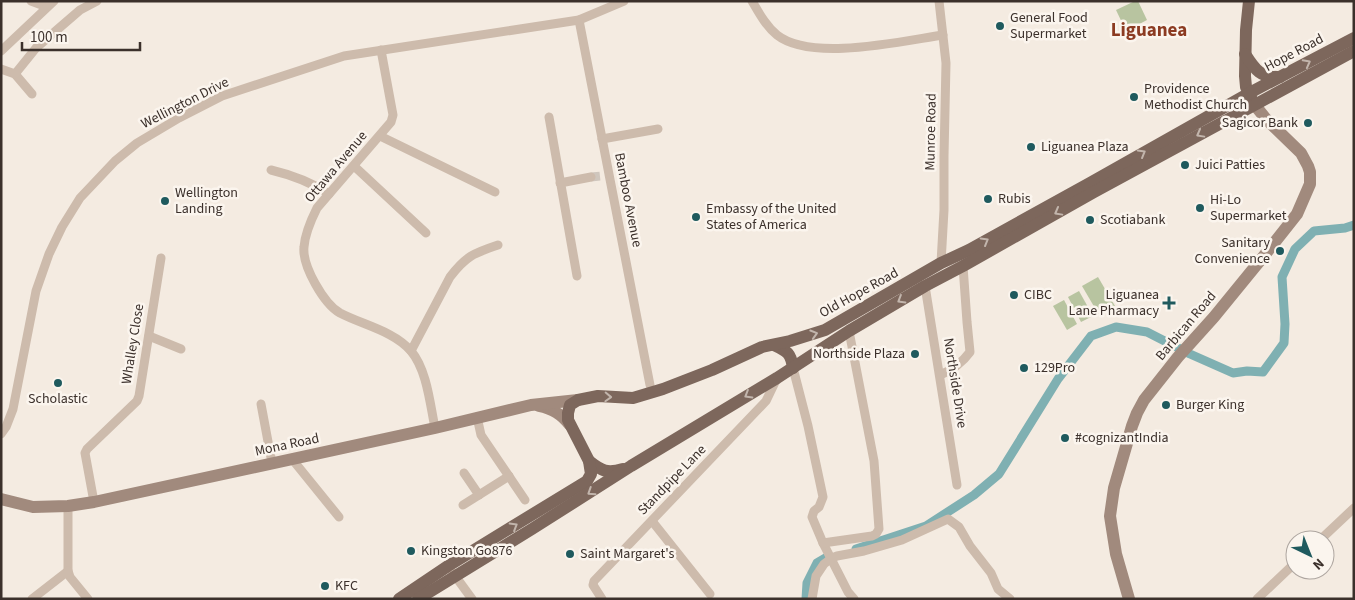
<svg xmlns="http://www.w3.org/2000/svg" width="1355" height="600" viewBox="0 0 1355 600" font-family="'Source Sans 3',sans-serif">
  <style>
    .green { fill: #b8c4a0 }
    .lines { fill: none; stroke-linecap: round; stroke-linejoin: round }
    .canal { stroke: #7fb0b2; stroke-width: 9 }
    .street-tunnel { stroke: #cfc6bd; stroke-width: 9; stroke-dasharray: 9 4.5; stroke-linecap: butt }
    .street { stroke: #cdbbac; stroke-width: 9 }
    .secondary { stroke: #a18a7d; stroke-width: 12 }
    .primary { stroke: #7d675c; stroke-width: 12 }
    .oneway { stroke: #c2b5ac }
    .poi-dot { fill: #1f5a5e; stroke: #fbf5ee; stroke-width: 2 }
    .labels { text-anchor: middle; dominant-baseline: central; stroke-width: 5; stroke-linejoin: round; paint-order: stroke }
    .poi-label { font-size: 14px; fill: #3b302b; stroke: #fbf5ee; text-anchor: start }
    .street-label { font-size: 14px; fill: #3b302b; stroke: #fbf5ee }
    .district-label { font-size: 19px; font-weight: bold; fill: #8c3b22; stroke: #fbf5ee }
  </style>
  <rect width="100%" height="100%" fill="#f4ebe1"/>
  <g class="green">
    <path d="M1135,1H1138L1147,20L1126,31L1116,10Z"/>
    <path d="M1098,277L1115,306L1099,315L1082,286Z"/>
    <path d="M1079,291L1093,316L1081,322L1068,297Z"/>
    <path d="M1064,300L1077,324L1067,330L1053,306Z"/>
  </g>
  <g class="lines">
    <g class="canal">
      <path d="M856,549L926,526L974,495L999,474L1058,379L1091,336L1116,327L1147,332L1190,354L1233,373L1247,371L1263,372L1284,343L1285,324L1282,277L1295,249L1314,231L1345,228L1354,225"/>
      <path d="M806,599L807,583L817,563L829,556"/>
    </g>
    <path class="street-tunnel" d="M591,177L601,176"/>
    <g class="street">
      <path d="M31,1L47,7"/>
      <path d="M752,1C759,13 766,26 777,35C811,62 902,41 943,35"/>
      <path d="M939,1L946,63L944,156V210L941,263"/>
      <path d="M579,20L650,385"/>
      <path d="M381,50L393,115L391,122L317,208C311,220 305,233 304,247C302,266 324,304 340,313C363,325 394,331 411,351C427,370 430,404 435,428"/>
      <path d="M1,51L54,1"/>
      <path d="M1,69L15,74L32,94"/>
      <path d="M15,74L36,48L80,10L97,1"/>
      <path d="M549,117L577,276"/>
      <path d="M380,136L495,192"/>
      <path d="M602,139L658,129"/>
      <path d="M354,166L426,233"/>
      <path d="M271,170C292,175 311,182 329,194"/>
      <path d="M560,183L591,177"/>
      <path d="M925,286L957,485"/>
      <path d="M149,336L181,349"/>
      <path d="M411,351L450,277C466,256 474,253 498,245"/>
      <path d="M793,368L808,426L823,497L819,507L814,511L812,517L823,543L848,592L854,599"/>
      <path d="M940,375C952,370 962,363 970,352L967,322L963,266"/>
      <path d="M261,404L272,463"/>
      <path d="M477,417L481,435L525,500"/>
      <path d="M1,434L6,427L13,409L36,291L49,254L62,227L80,198L115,161L137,143L179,118L222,96L344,56L579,20L624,1"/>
      <path d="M292,459L339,517"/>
      <path d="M464,473L479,495"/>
      <path d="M94,502L85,453L87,449L137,401L139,396L161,258"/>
      <path d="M463,505L509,476"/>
      <path d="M68,506V571L70,577L88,599"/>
      <path d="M652,521L710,594"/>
      <path d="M1320,540L1354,508"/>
      <path d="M823,543L872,536L876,534L879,529L874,461L849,331"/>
      <path d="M453,573L472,599"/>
      <path d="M32,599L68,571"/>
      <path d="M602,599L593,585L594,581L766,401L777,378"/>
      <path d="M812,599L816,576L824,564L832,558L837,556L864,551L902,540L948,519L959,527L970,546L991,573L998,589L1010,599"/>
      <path d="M1257,599L1295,563"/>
    </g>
    <g class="secondary">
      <path d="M539,406C553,409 561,414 570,425"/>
      <path d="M1,499L33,507L68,506L94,502L435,428L531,405L578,400"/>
      <path d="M1129,599L1116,554L1110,516L1114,488L1132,426L1137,413L1144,400L1178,357L1214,317L1263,257L1297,214L1310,184V172L1308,166L1301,153L1266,119L1254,104"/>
    </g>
    <g class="primary">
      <path d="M1249,1L1246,30L1245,76L1246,87L1252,100"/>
      <path d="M1245,54C1255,70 1261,78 1280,77"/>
      <path d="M774,345C787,351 791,353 793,368"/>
      <path d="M589,461C602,471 607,474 623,469"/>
      <path d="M399,599L448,566L587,481L591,474L589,461L568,420V413L570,405L578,400L598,396L633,398L663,389L712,370L762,347L790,341L825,330L941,263L969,250L1090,183L1255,90L1354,38"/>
      <path d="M418,599L532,529L631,466L777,378L849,331L925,286L963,266L1094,192L1354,51"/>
    </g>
  </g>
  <defs><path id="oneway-chevron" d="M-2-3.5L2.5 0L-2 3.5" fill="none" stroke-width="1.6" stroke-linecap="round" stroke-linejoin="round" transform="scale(1.25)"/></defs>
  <g class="oneway">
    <use href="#oneway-chevron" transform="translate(1307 63) rotate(-28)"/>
    <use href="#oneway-chevron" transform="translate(1200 134) rotate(151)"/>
    <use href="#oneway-chevron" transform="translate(1142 153) rotate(-30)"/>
    <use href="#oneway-chevron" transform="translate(1058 212) rotate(151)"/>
    <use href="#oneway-chevron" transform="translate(985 241) rotate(-30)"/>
    <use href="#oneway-chevron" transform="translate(901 300) rotate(149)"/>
    <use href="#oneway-chevron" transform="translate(814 334) rotate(-17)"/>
    <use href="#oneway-chevron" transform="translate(748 395) rotate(149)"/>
    <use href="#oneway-chevron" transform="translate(608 397) rotate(2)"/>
    <use href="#oneway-chevron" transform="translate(591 492) rotate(147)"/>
    <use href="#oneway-chevron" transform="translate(514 526) rotate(-31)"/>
  </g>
  <g class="poi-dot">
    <circle cx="1000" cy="26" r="5"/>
    <circle cx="1134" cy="97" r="5"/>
    <circle cx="1308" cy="123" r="5"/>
    <circle cx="1031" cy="147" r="5"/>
    <circle cx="1185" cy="165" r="5"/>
    <circle cx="988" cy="199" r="5"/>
    <circle cx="165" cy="201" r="5"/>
    <circle cx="1200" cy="208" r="5"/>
    <circle cx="696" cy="217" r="5"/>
    <circle cx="1090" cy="220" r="5"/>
    <circle cx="1280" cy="251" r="5"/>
    <circle cx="1014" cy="295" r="5"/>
    <path d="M1166.5 295.5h5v5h5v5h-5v5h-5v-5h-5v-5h5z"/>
    <circle cx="915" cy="354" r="5"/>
    <circle cx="1024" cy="368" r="5"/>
    <circle cx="58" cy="383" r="5"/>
    <circle cx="1166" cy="405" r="5"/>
    <circle cx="1065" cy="438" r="5"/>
    <circle cx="411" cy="551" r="5"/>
    <circle cx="570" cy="554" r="5"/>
    <circle cx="325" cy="586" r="5"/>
  </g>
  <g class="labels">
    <g class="poi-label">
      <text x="1010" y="18">General Food<tspan x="1010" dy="16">Supermarket</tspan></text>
      <text x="1144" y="89">Providence<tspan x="1144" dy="16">Methodist Church</tspan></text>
      <text x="1298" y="123" text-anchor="end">Sagicor Bank</text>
      <text x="1041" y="147">Liguanea Plaza</text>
      <text x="1195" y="165">Juici Patties</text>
      <text x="175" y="193">Wellington<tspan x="175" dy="16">Landing</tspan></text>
      <text x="998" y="199">Rubis</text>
      <text x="1210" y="200">Hi-Lo<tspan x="1210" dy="16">Supermarket</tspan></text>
      <text x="706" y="209">Embassy of the United<tspan x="706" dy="16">States of America</tspan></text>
      <text x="1100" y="220">Scotiabank</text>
      <text x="1270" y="243" text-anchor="end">Sanitary<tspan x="1270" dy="16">Convenience</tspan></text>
      <text x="1024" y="295">CIBC</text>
      <text x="1159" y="295" text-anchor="end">Liguanea<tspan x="1159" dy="16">Lane Pharmacy</tspan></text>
      <text x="905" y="354" text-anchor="end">Northside Plaza</text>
      <text x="1034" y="368">129Pro</text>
      <text x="58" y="399" text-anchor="middle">Scholastic</text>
      <text x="1176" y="405">Burger King</text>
      <text x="1075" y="438">#cognizantIndia</text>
      <text x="421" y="551">Kingston Go876</text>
      <text x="580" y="554">Saint Margaret's</text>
      <text x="335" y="586">KFC</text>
    </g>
    <g class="street-label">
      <text transform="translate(1294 53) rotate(-28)">Hope Road</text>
      <text transform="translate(185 103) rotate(-27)">Wellington Drive</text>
      <text transform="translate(931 132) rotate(-89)">Munroe Road</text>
      <text transform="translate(336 167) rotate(-50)">Ottawa Avenue</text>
      <text transform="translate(628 200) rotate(79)">Bamboo Avenue</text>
      <text transform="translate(859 293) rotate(-29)">Old Hope Road</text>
      <text transform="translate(1186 326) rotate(-50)">Barbican Road</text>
      <text transform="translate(133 344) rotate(-81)">Whalley Close</text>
      <text transform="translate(955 383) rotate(81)">Northside Drive</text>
      <text transform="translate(287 445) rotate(-12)">Mona Road</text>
      <text transform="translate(672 480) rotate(-46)">Standpipe Lane</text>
    </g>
    <g class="district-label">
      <text x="1149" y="30">Liguanea</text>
    </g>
  </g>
  <rect width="1355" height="600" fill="none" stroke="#3b302b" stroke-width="5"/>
  <g transform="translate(1310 555) rotate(137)"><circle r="24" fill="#fbf5ee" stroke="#aea6a0"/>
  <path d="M0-4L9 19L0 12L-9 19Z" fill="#1f5a5e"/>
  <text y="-8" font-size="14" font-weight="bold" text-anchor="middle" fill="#3b302b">N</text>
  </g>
  <path d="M22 42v8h118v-8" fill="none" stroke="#3b302b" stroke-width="2.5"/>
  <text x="30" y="42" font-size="15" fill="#3b302b" stroke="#fbf5ee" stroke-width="4" paint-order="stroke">100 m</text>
</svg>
